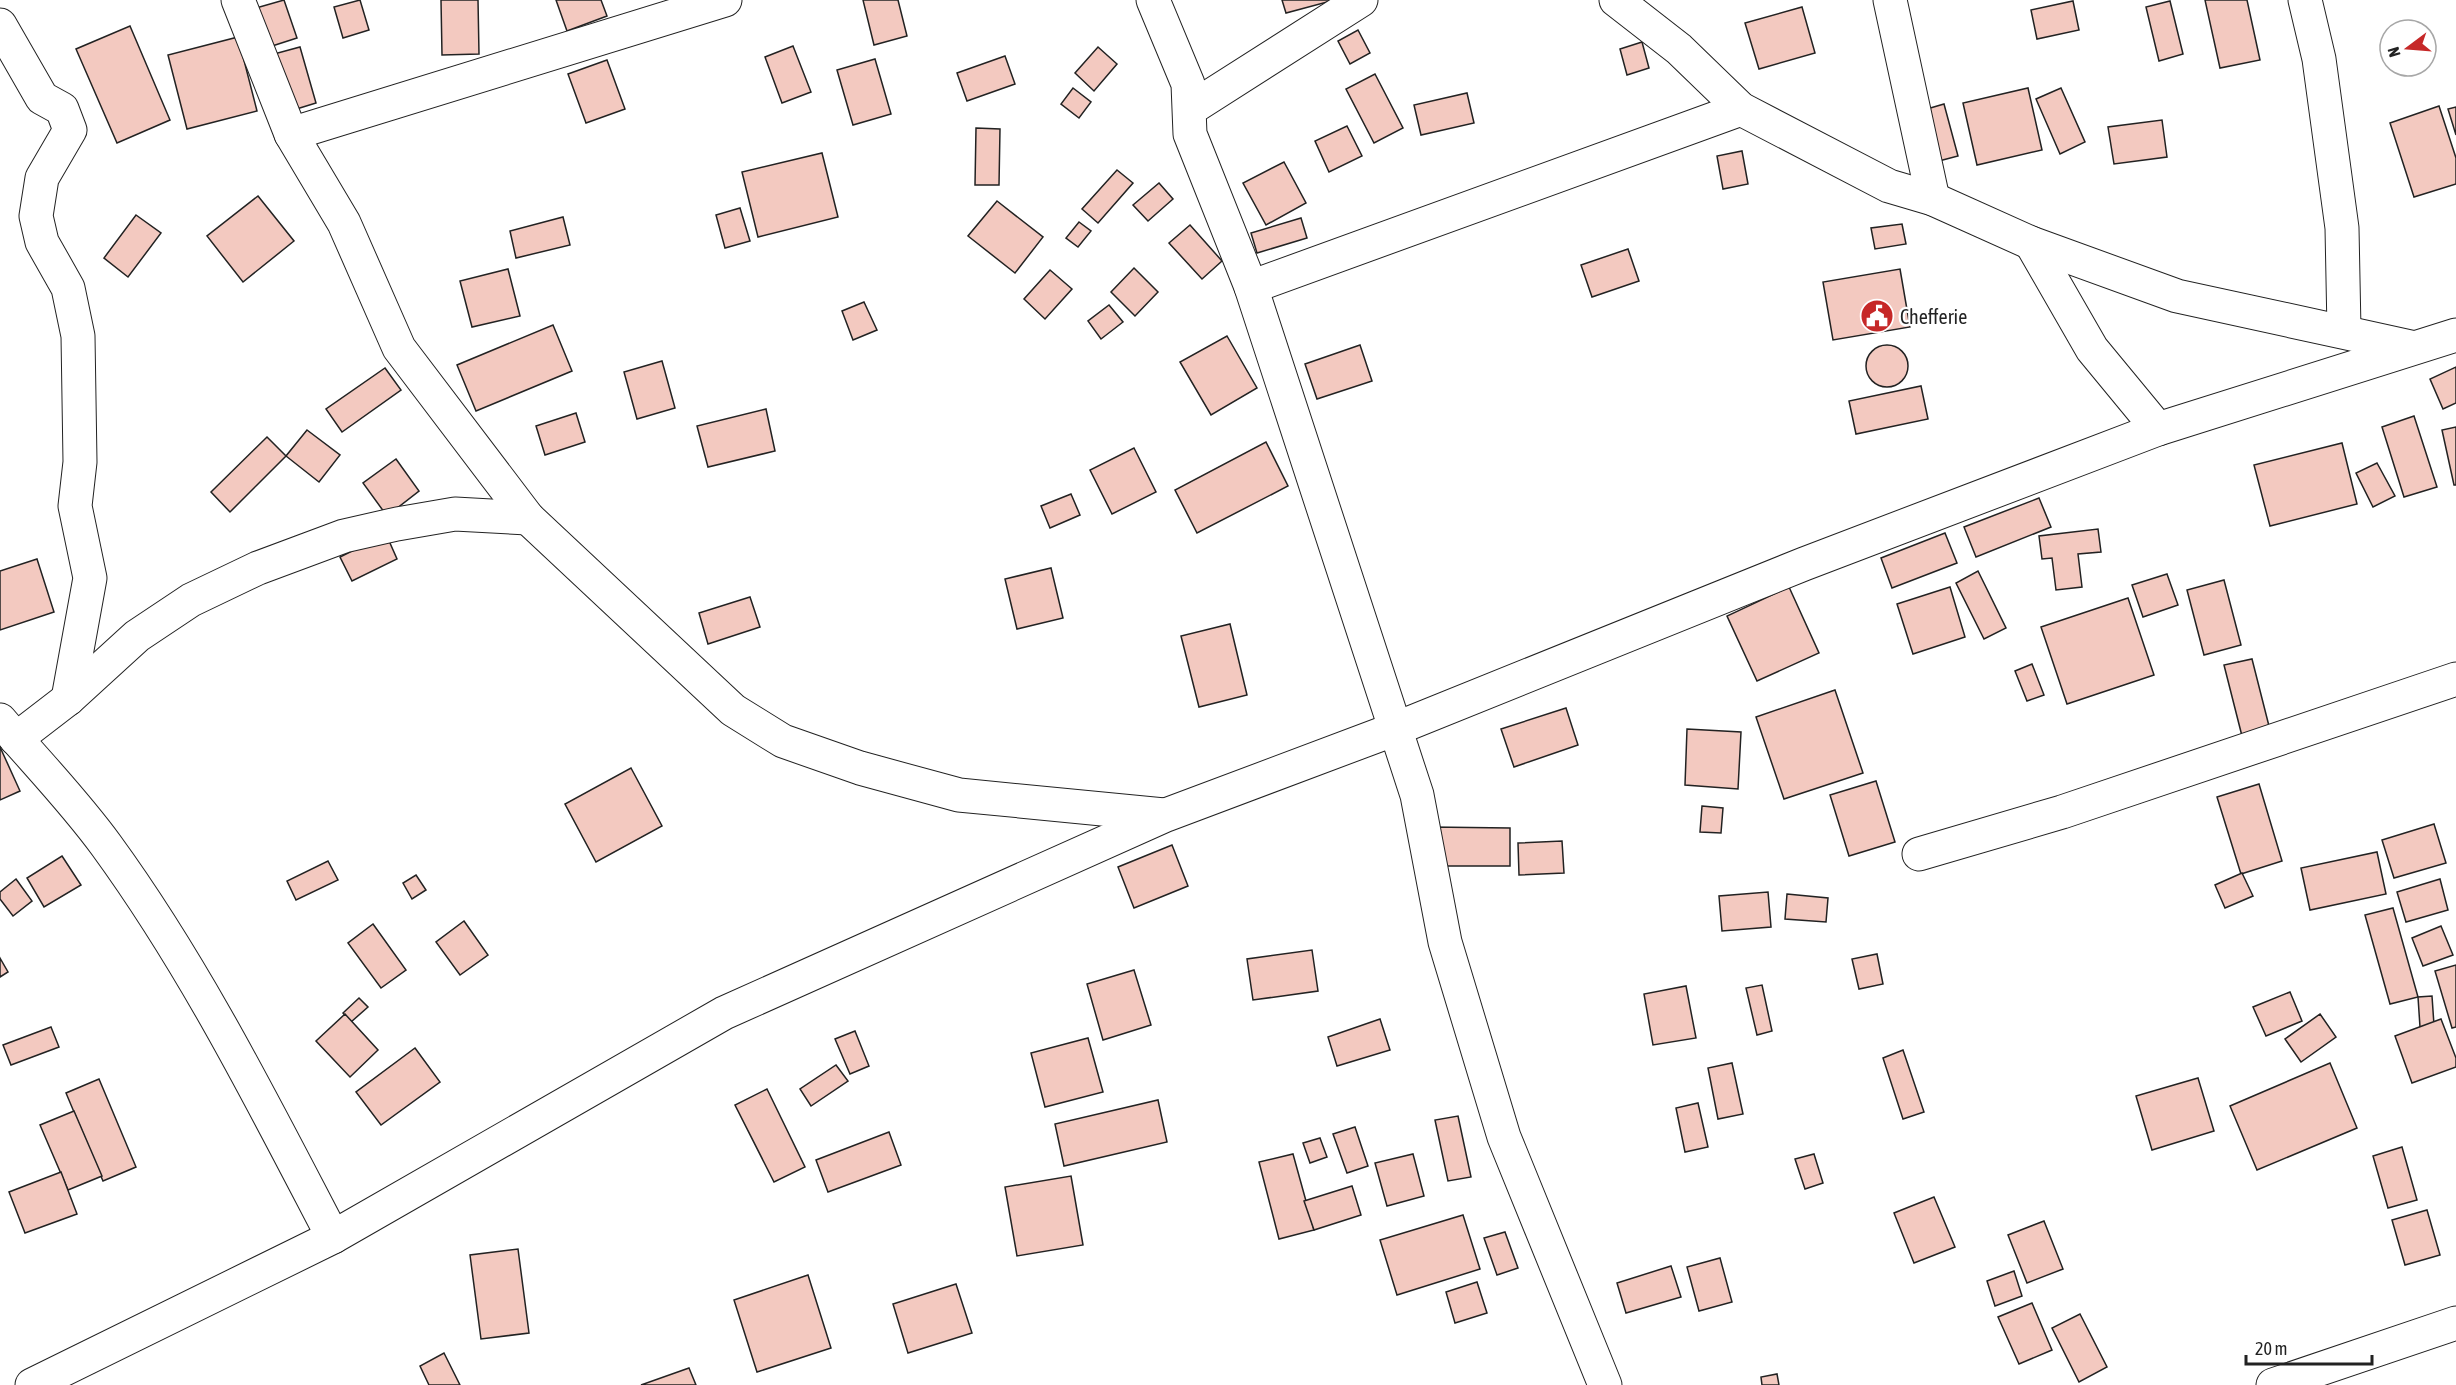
<svg xmlns="http://www.w3.org/2000/svg" width="2456" height="1385" viewBox="0 0 2456 1385" font-family="'Asap Condensed',sans-serif">
  <style>
    .building { fill: #f3c9c0; stroke: #222; stroke-width: 1.5 }
    .lines { fill: none; stroke-linecap: round; stroke-linejoin: round }
    .minor-casing { stroke: #222; stroke-width: 35 }
    .minor { stroke: #fff; stroke-width: 33 }
    .labels { text-anchor: middle; dominant-baseline: central; stroke-width: 4.5; stroke-linejoin: round; paint-order: stroke }
    .poi-label { font-size: 20px; fill: #222; stroke: #fff; text-anchor: start }
  </style>
  <rect width="100%" height="100%" fill="#fff"/>
  <g class="building">
    <path d="M284,0L297,38L269,47L256,8Z"/>
    <path d="M360,0L369,30L343,38L334,7Z"/>
    <path d="M441,0H478L479,54L442,55Z"/>
    <path d="M556,0H601L607,16L567,31Z"/>
    <path d="M863,0H898L907,36L874,45Z"/>
    <path d="M1282,0H1331V1L1286,13Z"/>
    <path d="M2205,0H2247L2260,60L2220,68Z"/>
    <path d="M2073,1L2079,30L2037,39L2031,10Z"/>
    <path d="M2170,1L2183,54L2159,61L2146,7Z"/>
    <path d="M1802,7L1815,53L1759,69L1745,23Z"/>
    <path d="M130,26L170,120L117,143L76,49Z"/>
    <path d="M1358,30L1370,53L1350,64L1338,41Z"/>
    <path d="M238,37L257,111L187,129L168,55Z"/>
    <path d="M1642,42L1649,68L1627,75L1620,49Z"/>
    <path d="M793,46L811,92L782,103L765,57Z"/>
    <path d="M300,47L316,103L290,111L274,54Z"/>
    <path d="M1098,47L1117,64L1094,91L1075,73Z"/>
    <path d="M1005,56L1015,84L967,101L957,73Z"/>
    <path d="M875,59L891,114L853,125L837,70Z"/>
    <path d="M607,60L625,109L586,123L568,74Z"/>
    <path d="M1375,74L1403,128L1374,143L1346,89Z"/>
    <path d="M1073,88L1091,102L1079,118L1061,104Z"/>
    <path d="M2028,88L2042,150L1977,165L1963,103Z"/>
    <path d="M2061,88L2085,142L2060,154L2036,99Z"/>
    <path d="M1467,93L1474,123L1421,135L1414,105Z"/>
    <path d="M1944,104L1958,156L1935,162L1920,111Z"/>
    <path d="M2439,106L2456,158V184L2414,197L2390,123Z"/>
    <path d="M2456,107V135L2448,109Z"/>
    <path d="M2162,120L2167,157L2114,164L2108,127Z"/>
    <path d="M1347,126L1362,156L1329,172L1315,141Z"/>
    <path d="M976,128L1000,129L999,185H975Z"/>
    <path d="M1742,151L1748,184L1723,189L1717,156Z"/>
    <path d="M822,153L838,217L758,237L742,172Z"/>
    <path d="M1284,162L1306,203L1266,225L1243,183Z"/>
    <path d="M1117,170L1133,183L1098,223L1082,209Z"/>
    <path d="M1159,183L1173,199L1148,221L1133,205Z"/>
    <path d="M258,196L294,241L243,282L207,236Z"/>
    <path d="M997,201L1043,237L1015,273L968,236Z"/>
    <path d="M740,208L750,241L725,248L716,215Z"/>
    <path d="M136,215L161,233L128,277L104,258Z"/>
    <path d="M563,217L570,245L516,258L510,231Z"/>
    <path d="M1301,218L1307,238L1257,253L1251,233Z"/>
    <path d="M1079,222L1091,231L1078,247L1066,238Z"/>
    <path d="M1902,224L1906,244L1875,249L1871,228Z"/>
    <path d="M1190,225L1222,261L1202,279L1169,243Z"/>
    <path d="M1628,249L1639,281L1592,297L1581,265Z"/>
    <path d="M1134,268L1158,292L1135,316L1111,292Z"/>
    <path d="M508,269L520,316L472,327L460,281Z"/>
    <path d="M1900,269L1910,327L1833,340L1823,282Z"/>
    <path d="M1050,270L1072,289L1045,319L1024,299Z"/>
    <path d="M864,302L877,330L853,340L842,311Z"/>
    <path d="M1109,305L1123,322L1101,339L1088,321Z"/>
    <path d="M553,325L572,371L476,411L457,365Z"/>
    <path d="M1227,336L1257,388L1211,415L1180,362Z"/>
    <path d="M1360,345L1372,381L1317,399L1305,364Z"/>
    <circle cx="1887" cy="366" r="21"/>
    <path d="M662,361L675,408L637,419L624,372Z"/>
    <path d="M2456,367V403L2443,409L2430,379Z"/>
    <path d="M385,368L401,390L342,432L326,409Z"/>
    <path d="M1921,386L1928,419L1856,434L1849,401Z"/>
    <path d="M766,409L775,451L708,467L697,426Z"/>
    <path d="M576,413L585,442L545,455L536,426Z"/>
    <path d="M2414,416L2437,487L2404,497L2382,427Z"/>
    <path d="M2456,427V485H2454L2442,430Z"/>
    <path d="M307,430L340,455L319,482L286,456Z"/>
    <path d="M267,437L286,456L230,512L211,492Z"/>
    <path d="M1266,442L1288,486L1197,533L1175,490Z"/>
    <path d="M2342,443L2357,504L2270,526L2254,465Z"/>
    <path d="M1134,448L1156,492L1112,514L1090,470Z"/>
    <path d="M396,459L419,491L387,516L363,483Z"/>
    <path d="M2377,463L2395,496L2373,507L2356,473Z"/>
    <path d="M1071,494L1080,515L1050,528L1041,506Z"/>
    <path d="M2039,498L2051,527L1976,557L1964,527Z"/>
    <path d="M2098,529L2101,552L2078,554L2082,587L2056,590L2052,558L2042,559L2039,536Z"/>
    <path d="M1945,533L1957,563L1892,588L1881,558Z"/>
    <path d="M386,534L397,559L352,581L340,557Z"/>
    <path d="M37,559L54,612L0,630V571Z"/>
    <path d="M1051,568L1063,618L1017,629L1005,579Z"/>
    <path d="M1978,571L2006,628L1984,639L1956,583Z"/>
    <path d="M2167,574L2178,605L2143,617L2132,585Z"/>
    <path d="M2224,580L2241,645L2204,655L2187,590Z"/>
    <path d="M1789,587L1819,653L1757,681L1727,616Z"/>
    <path d="M1950,587L1965,637L1913,654L1897,604Z"/>
    <path d="M750,597L760,627L708,644L699,613Z"/>
    <path d="M2128,598L2154,675L2067,704L2041,627Z"/>
    <path d="M1230,624L1247,695L1199,707L1181,636Z"/>
    <path d="M2252,659L2270,730L2242,736L2224,665Z"/>
    <path d="M2032,664L2044,695L2027,701L2015,671Z"/>
    <path d="M1835,690L1863,773L1784,799L1756,717Z"/>
    <path d="M1566,708L1578,745L1514,767L1501,729Z"/>
    <path d="M1687,729L1741,732L1738,789L1685,785Z"/>
    <path d="M0,747L20,791L0,800Z"/>
    <path d="M631,768L662,826L596,862L565,804Z"/>
    <path d="M1876,781L1895,842L1849,856L1830,795Z"/>
    <path d="M2259,784L2282,861L2241,874L2217,797Z"/>
    <path d="M1702,806L1723,808L1721,833L1700,832Z"/>
    <path d="M2434,824L2446,863L2394,878L2382,840Z"/>
    <path d="M1430,827L1510,828V866H1430Z"/>
    <path d="M1562,841L1564,873L1519,875L1518,843Z"/>
    <path d="M1172,845L1188,886L1134,908L1118,867Z"/>
    <path d="M2377,852L2386,894L2310,910L2301,868Z"/>
    <path d="M62,856L81,885L44,907L27,878Z"/>
    <path d="M328,861L338,880L296,900L287,881Z"/>
    <path d="M2242,873L2253,896L2225,908L2215,885Z"/>
    <path d="M416,875L426,890L412,899L403,883Z"/>
    <path d="M16,879L32,901L13,916L0,899V892Z"/>
    <path d="M2440,879L2448,910L2406,922L2397,892Z"/>
    <path d="M1768,892L1771,927L1722,931L1719,896Z"/>
    <path d="M1787,894L1828,898L1826,922L1785,919Z"/>
    <path d="M2393,908L2418,997L2390,1004L2365,915Z"/>
    <path d="M464,921L488,955L460,975L436,942Z"/>
    <path d="M373,924L406,970L381,988L348,943Z"/>
    <path d="M2441,926L2453,955L2423,966L2412,938Z"/>
    <path d="M1312,950L1318,991L1253,1000L1247,959Z"/>
    <path d="M1877,954L1883,984L1859,989L1852,959Z"/>
    <path d="M0,958L8,972L0,977Z"/>
    <path d="M2456,965V1027L2452,1028L2435,971Z"/>
    <path d="M1134,970L1151,1025L1103,1040L1087,984Z"/>
    <path d="M1762,985L1772,1031L1757,1035L1746,988Z"/>
    <path d="M1686,986L1696,1038L1653,1045L1644,994Z"/>
    <path d="M2290,992L2302,1021L2266,1036L2253,1007Z"/>
    <path d="M2432,996L2434,1025L2420,1027L2418,997Z"/>
    <path d="M359,998L368,1007L351,1022L343,1013Z"/>
    <path d="M345,1014L378,1050L350,1077L316,1041Z"/>
    <path d="M2320,1014L2336,1037L2301,1062L2285,1039Z"/>
    <path d="M1380,1019L1390,1050L1337,1066L1328,1037Z"/>
    <path d="M2441,1019L2456,1058V1067L2412,1083L2395,1036Z"/>
    <path d="M51,1027L59,1047L11,1065L3,1045Z"/>
    <path d="M855,1031L869,1066L850,1074L835,1039Z"/>
    <path d="M1088,1038L1103,1092L1045,1107L1031,1053Z"/>
    <path d="M415,1048L440,1082L381,1125L356,1092Z"/>
    <path d="M1903,1050L1924,1112L1903,1119L1883,1058Z"/>
    <path d="M1732,1063L1743,1114L1718,1119L1708,1068Z"/>
    <path d="M2330,1063L2357,1128L2257,1170L2230,1106Z"/>
    <path d="M836,1065L848,1081L811,1106L800,1089Z"/>
    <path d="M2198,1078L2214,1131L2152,1150L2136,1096Z"/>
    <path d="M99,1079L136,1167L103,1181L66,1093Z"/>
    <path d="M767,1089L805,1167L774,1182L735,1105Z"/>
    <path d="M1158,1100L1167,1142L1064,1166L1055,1124Z"/>
    <path d="M1698,1103L1708,1147L1685,1152L1676,1108Z"/>
    <path d="M74,1111L102,1176L68,1190L40,1125Z"/>
    <path d="M1458,1116L1471,1177L1448,1181L1435,1120Z"/>
    <path d="M1355,1127L1368,1166L1347,1173L1333,1134Z"/>
    <path d="M889,1132L901,1165L828,1192L816,1160Z"/>
    <path d="M1320,1138L1327,1157L1310,1163L1303,1143Z"/>
    <path d="M2402,1147L2417,1200L2388,1208L2373,1156Z"/>
    <path d="M1293,1154L1314,1230L1279,1239L1259,1162Z"/>
    <path d="M1413,1154L1424,1196L1387,1206L1375,1163Z"/>
    <path d="M1814,1154L1823,1183L1805,1189L1795,1159Z"/>
    <path d="M61,1172L77,1214L25,1233L9,1192Z"/>
    <path d="M1071,1176L1083,1245L1017,1256L1005,1187Z"/>
    <path d="M1352,1186L1361,1215L1314,1230L1304,1201Z"/>
    <path d="M1934,1197L1955,1247L1914,1263L1894,1213Z"/>
    <path d="M2427,1210L2440,1255L2405,1265L2392,1220Z"/>
    <path d="M1463,1215L1480,1269L1397,1295L1380,1240Z"/>
    <path d="M2044,1221L2063,1269L2027,1283L2008,1235Z"/>
    <path d="M1505,1232L1518,1268L1497,1275L1484,1238Z"/>
    <path d="M518,1249L529,1333L481,1339L470,1255Z"/>
    <path d="M1720,1258L1732,1302L1699,1311L1687,1267Z"/>
    <path d="M1671,1266L1681,1297L1626,1313L1617,1283Z"/>
    <path d="M2014,1271L2022,1296L1995,1306L1987,1281Z"/>
    <path d="M808,1275L831,1348L757,1372L734,1300Z"/>
    <path d="M1477,1282L1487,1313L1455,1323L1446,1292Z"/>
    <path d="M956,1284L972,1333L908,1353L893,1304Z"/>
    <path d="M2032,1303L2052,1350L2019,1364L1998,1317Z"/>
    <path d="M2080,1314L2107,1367L2079,1382L2052,1328Z"/>
    <path d="M444,1353L460,1385H429L420,1366Z"/>
    <path d="M689,1368L696,1385H641Z"/>
    <path d="M1777,1374L1779,1385H1762L1761,1377Z"/>
  </g>
  <g class="lines">
    <defs>
      <g id="minor">
        <path d="M238,0L291,134L344,223L399,348L528,518L733,710L783,741L860,768L959,795L1164,815"/>
        <path d="M1153,0L1188,84L1190,134L1251,287L1417,795L1445,942L1504,1137L1605,1385"/>
        <path d="M1616,0L1679,49L1741,109L1889,186L1933,199L2031,243L2177,296L2411,347"/>
        <path d="M1890,0L1933,199"/>
        <path d="M2305,0L2319,59L2342,228L2344,330"/>
        <path d="M0,25L42,98L62,109L70,130L42,178L36,216L42,242L68,288L78,336L80,462L75,506L90,578L68,699"/>
        <path d="M1190,109L1361,0"/>
        <path d="M291,134L725,0"/>
        <path d="M2031,243L2092,349L2158,429"/>
        <path d="M1251,287L1741,109"/>
        <path d="M0,720C35,761 74,801 106,845C195,967 263,1103 333,1237"/>
        <path d="M16,739L68,699L137,636L191,600L258,568L344,536L397,524L455,514L528,518"/>
        <path d="M1919,854L2062,812L2456,679"/>
        <path d="M32,1385L333,1237L724,1013L1166,815L1395,729L1804,564L2158,429L2456,335"/>
        <path d="M2273,1385L2456,1323"/>
      </g>
    </defs>
    <use href="#minor" class="minor-casing"/>
    <use href="#minor" class="minor"/>
  </g>
  <defs>
    <symbol id="civic-disc" viewBox="-11 -11 22 22"><circle r="9.5" fill="#c62828" stroke="#fff"/><path d="M-.6-6.5H3V-4.5H.6V-3L4-1V1h2V6H-6V1h2V-1L-.6-3ZM-1.2 2.5V6h2.4V2.5Z" fill="#fff"/></symbol>
  </defs>
  <g fill-rule="evenodd">
    <use href="#civic-disc" x="1858" y="297" width="38" height="38"/>
  </g>
  <g class="labels">
    <g class="poi-label">
      <text x="1900" y="316">Chefferie</text>
    </g>
  </g>
  <g transform="translate(2408 48) rotate(254)"><circle r="28" fill="#ffffff" stroke="#a7a7a7" stroke-width="1.5"/>
  <path d="M0-4.5L10 22L0 15L-10 22Z" fill="#c62828"/>
  <text y="-9" font-size="16" font-weight="bold" text-anchor="middle" fill="#222222">N</text>
  </g>
  <path d="M2246 1355v9h126v-9" fill="none" stroke="#222222" stroke-width="3"/>
  <text x="2255" y="1355" font-size="18" fill="#222222" stroke="#ffffff" stroke-width="4.5" paint-order="stroke">20 m</text>
</svg>
